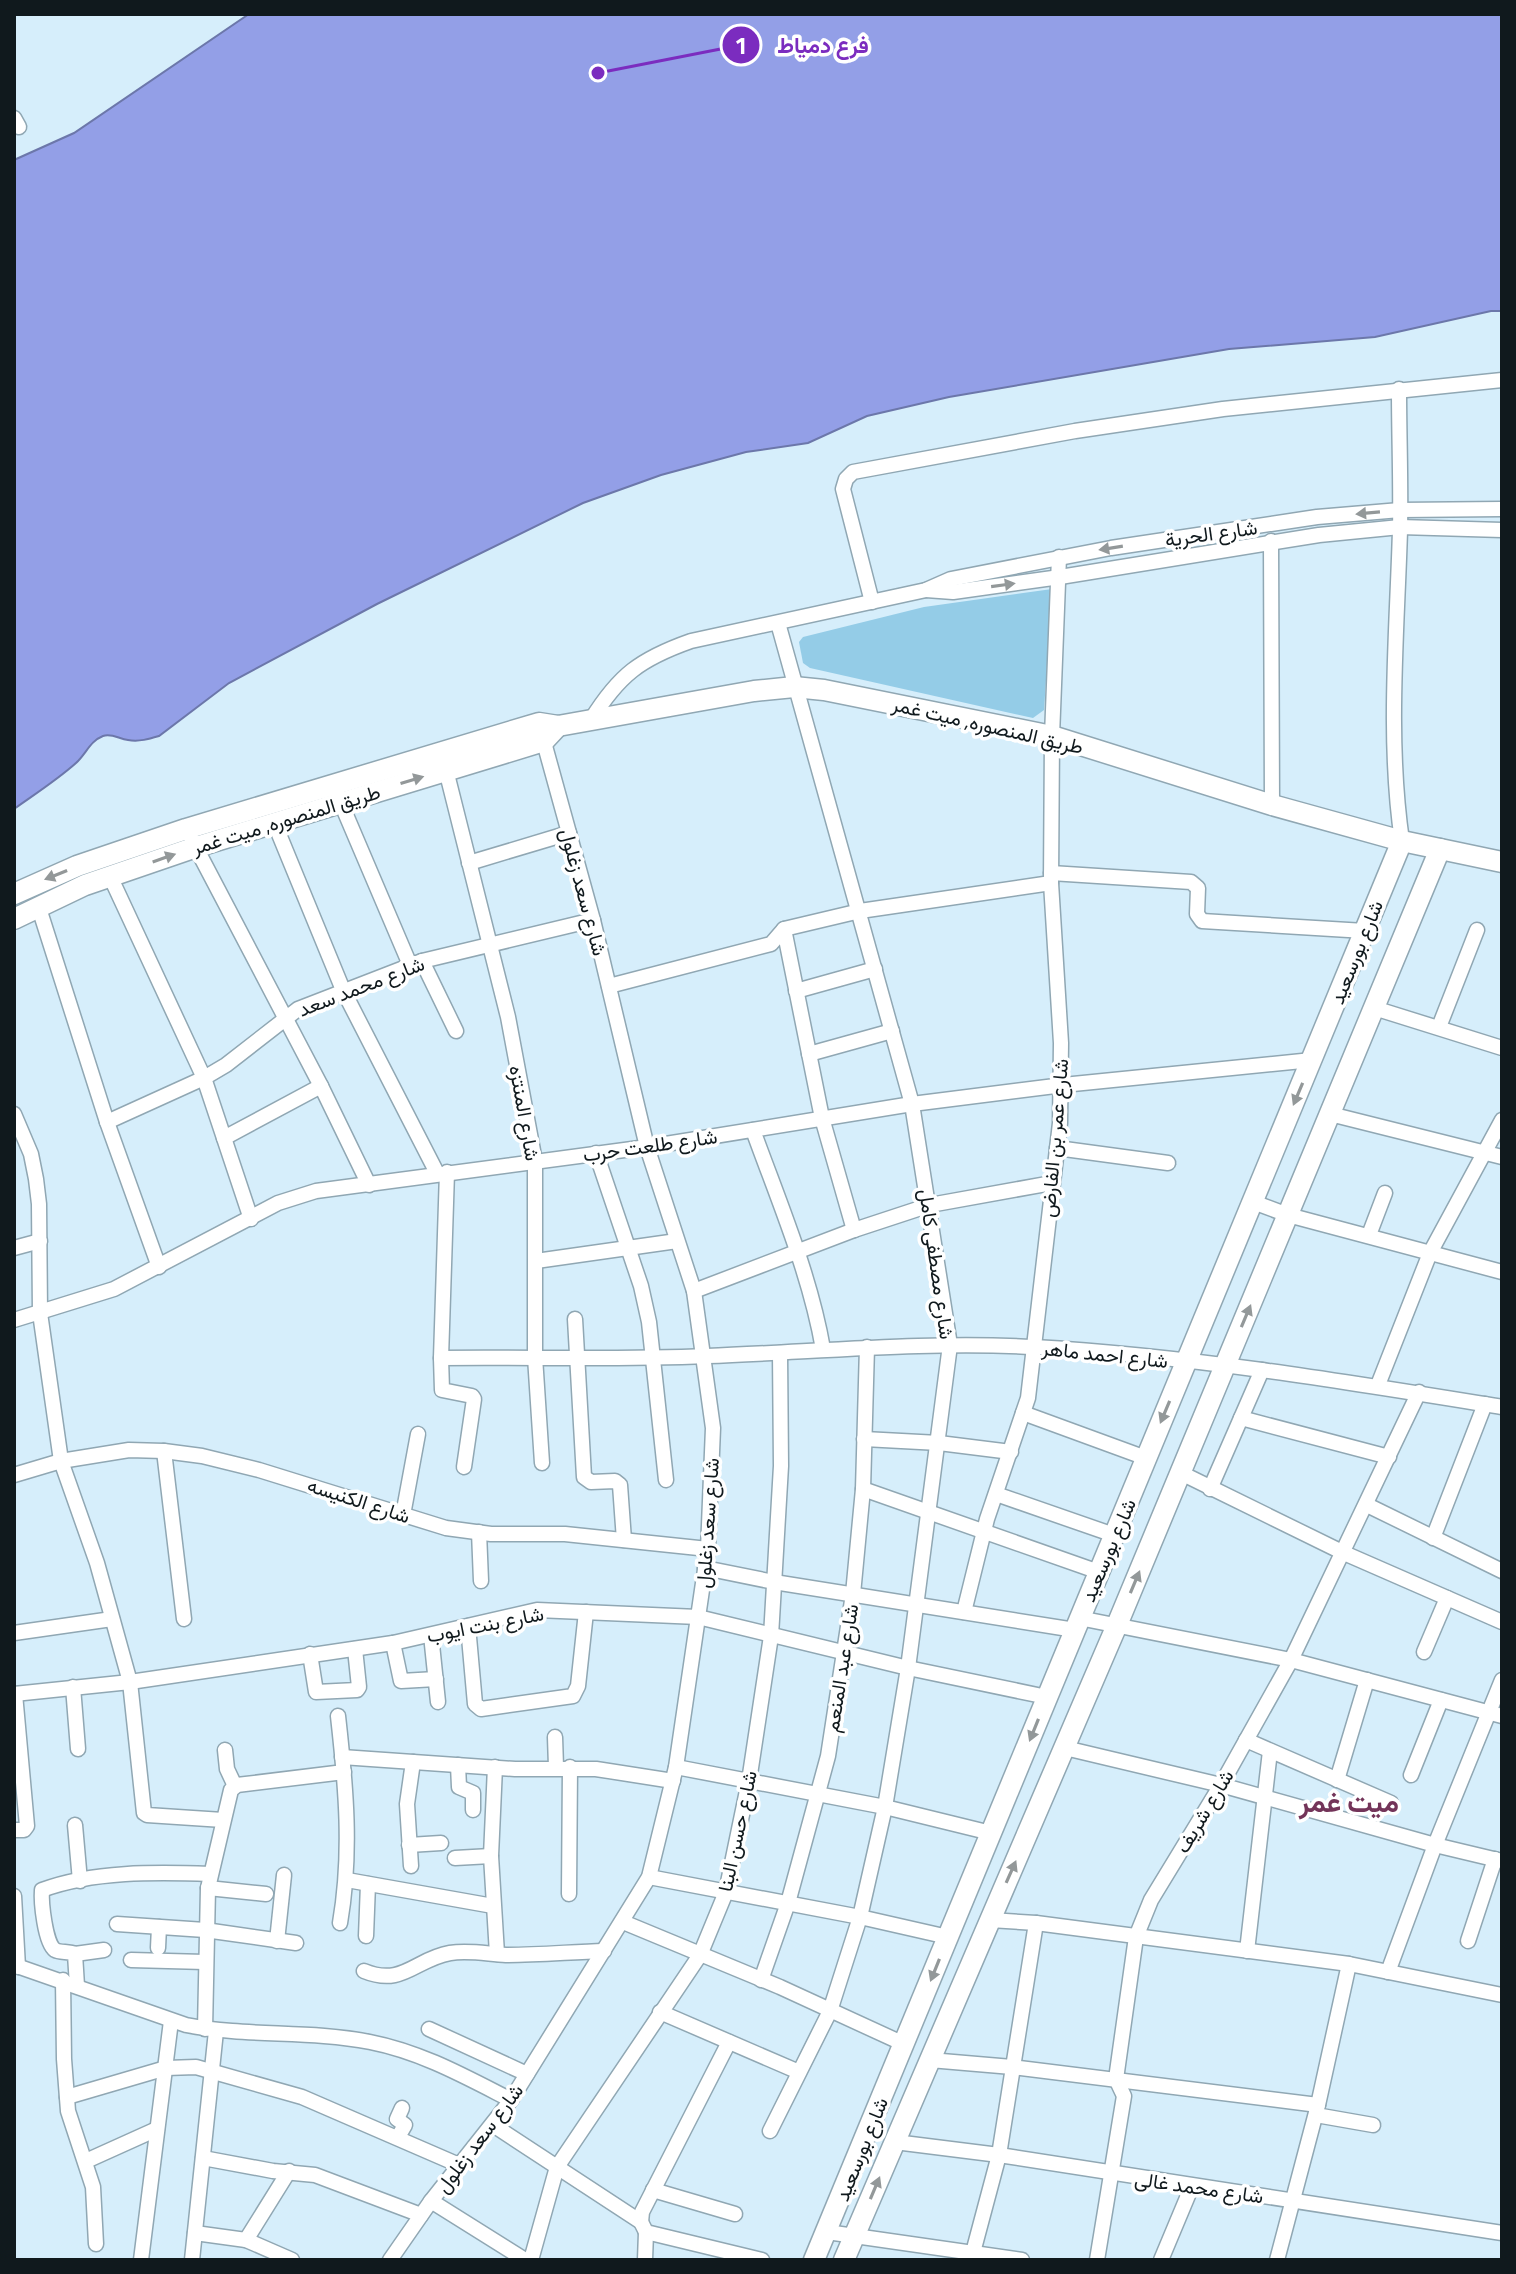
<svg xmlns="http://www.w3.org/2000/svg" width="1516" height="2274" viewBox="0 0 1516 2274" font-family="'Titillium Web',Vazirmatn,sans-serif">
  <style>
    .green { fill: #94cce7 }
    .water { fill: #939fe7; stroke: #6c77aa; stroke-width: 2 }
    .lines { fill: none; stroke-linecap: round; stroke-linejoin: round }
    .street-casing { stroke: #90a7b3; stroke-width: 17 }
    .secondary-casing { stroke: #90a7b3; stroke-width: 23 }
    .street { stroke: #fff; stroke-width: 14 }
    .secondary { stroke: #fff; stroke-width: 20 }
    .oneway { fill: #939899 }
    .labels { text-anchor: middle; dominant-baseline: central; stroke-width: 7; stroke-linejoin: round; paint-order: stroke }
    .street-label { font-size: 20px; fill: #10191d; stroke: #fff }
    .district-label { font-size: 28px; font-weight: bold; fill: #733459; stroke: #fff }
    .leader { fill: none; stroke: #7b2cbf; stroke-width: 3 }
    .callout-dot { fill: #7b2cbf; stroke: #fff; stroke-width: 3 }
    .mark-label { font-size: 24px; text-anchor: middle; font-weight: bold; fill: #fff }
    .callout-label { font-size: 22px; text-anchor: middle; font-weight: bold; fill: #7b2cbf; stroke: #fff; stroke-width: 7; stroke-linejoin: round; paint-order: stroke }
  </style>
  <rect width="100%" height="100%" fill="#d6eefb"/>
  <path class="green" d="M1052,589L1044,710L1033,718L810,668L803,663L799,642L803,637L924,607Z"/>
  <path class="water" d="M249,14H1502V311H1491L1375,337L1229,349L949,397L867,416L808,443L746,452L661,475L583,503L377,604L229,683L159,736C149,739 139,742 128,740C119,739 112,733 103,736C90,741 86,754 76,763C57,780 35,794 14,809V160L74,133Z"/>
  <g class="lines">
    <defs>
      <g id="street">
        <path d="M14,118L19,127"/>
        <path d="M1399,389C1399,436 1401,483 1400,530C1397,633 1387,738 1402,841"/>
        <path d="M1271,541L1272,805"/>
        <path d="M926,590L953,592L1060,577L1319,535L1400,527L1502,530"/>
        <path d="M872,602L843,489L846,479L853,472L1075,431L1223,409L1502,380"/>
        <path d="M591,720C619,675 640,659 691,641L926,590L951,579L1111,548L1317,517L1400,510L1502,509"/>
        <path d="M446,770L508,1017L535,1161V1357L542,1463"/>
        <path d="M338,796L410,965"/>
        <path d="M274,822L343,990L437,1173"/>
        <path d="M192,840L321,1086L369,1185"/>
        <path d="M469,863L569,833"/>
        <path d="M1051,873L1191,882L1198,888L1197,914L1202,921L1365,931"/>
        <path d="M110,876L204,1078L251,1219"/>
        <path d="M38,905L107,1122L159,1267"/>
        <path d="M784,929L822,1118L854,1230"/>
        <path d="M422,961L456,1031"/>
        <path d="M609,986L771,944L784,929L860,911L1051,883"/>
        <path d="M796,991L875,969"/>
        <path d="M1374,1008L1502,1048"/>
        <path d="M1439,1027L1477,930"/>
        <path d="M809,1054L892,1031"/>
        <path d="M14,1114L31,1154L36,1179L39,1204L40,1313L61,1461L97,1563L130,1682L144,1813L147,1815L223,1820"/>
        <path d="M1330,1114L1502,1157"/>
        <path d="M107,1122L204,1078L226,1065L298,1009L422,961L593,920"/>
        <path d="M753,1130C779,1202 810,1274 823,1349"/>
        <path d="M224,1138L321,1086"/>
        <path d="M1057,1148L1168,1163"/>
        <path d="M596,1153L641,1286L649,1322L666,1480"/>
        <path d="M447,1172L441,1358C530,1357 619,1360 707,1356C816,1352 925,1341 1034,1347C1191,1356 1347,1382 1502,1407"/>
        <path d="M1253,1202L1288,1215L1502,1272"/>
        <path d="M1369,1235L1385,1193"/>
        <path d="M14,1248L40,1241"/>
        <path d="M536,1261L677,1241"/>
        <path d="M694,1291L854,1230L930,1205L1052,1183"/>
        <path d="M575,1319L584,1477L591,1482L615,1481L620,1485L624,1540"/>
        <path d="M14,1320L114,1289L278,1203L316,1191L647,1147L912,1104L1063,1085L1312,1060"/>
        <path d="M441,1358L442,1390L472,1396L474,1399L464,1467"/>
        <path d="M1378,1385L1430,1253L1502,1120"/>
        <path d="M1023,1413L1146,1458"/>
        <path d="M1241,1418L1389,1457"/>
        <path d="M864,1439L939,1443L1011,1452"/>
        <path d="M164,1451L184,1619"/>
        <path d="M1181,1473L1344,1553L1502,1622"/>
        <path d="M14,1475L61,1461L129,1450L164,1451L202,1456L259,1470L446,1528L491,1534H565L708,1549"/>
        <path d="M863,1489L1099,1572"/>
        <path d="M1210,1489L1262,1370"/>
        <path d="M996,1494L1114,1535"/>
        <path d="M1367,1505L1502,1571"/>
        <path d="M403,1515L418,1434"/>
        <path d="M479,1532L481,1581"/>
        <path d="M1433,1538L1485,1404"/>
        <path d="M705,1568L774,1582L1075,1630"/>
        <path d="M964,1612L987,1519L1028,1398L1060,1123L1061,1043L1051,883L1052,736L1059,557"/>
        <path d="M1079,1618L1291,1660L1502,1716"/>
        <path d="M468,1626L475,1704L481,1709L573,1696L578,1686L586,1612"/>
        <path d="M14,1633L112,1619"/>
        <path d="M431,1635L438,1702"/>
        <path d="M393,1643L401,1681L436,1679"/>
        <path d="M1424,1652L1447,1598"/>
        <path d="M310,1654L316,1692L357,1690L359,1687L355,1649"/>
        <path d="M73,1687L78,1749"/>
        <path d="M14,1694L130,1682L393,1643L537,1610L698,1617L908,1668L1047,1697"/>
        <path d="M338,1716C346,1787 352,1853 340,1923"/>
        <path d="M555,1737L556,1767"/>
        <path d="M1246,1740L1391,1803"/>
        <path d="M1065,1748L1221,1785L1435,1845L1502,1861"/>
        <path d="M225,1750L227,1769L235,1786"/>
        <path d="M342,1757L515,1769H596L673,1781"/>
        <path d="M458,1765L459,1787L473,1793V1810"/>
        <path d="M495,1767L491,1856L497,1954"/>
        <path d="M676,1767L885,1807L991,1833"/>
        <path d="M1411,1775L1441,1700"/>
        <path d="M1337,1780L1367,1680"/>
        <path d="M75,1825L80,1881"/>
        <path d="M14,1830H24L27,1826L15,1694"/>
        <path d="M409,1845L441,1843"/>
        <path d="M455,1858L491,1856"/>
        <path d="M411,1866L407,1804L413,1762"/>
        <path d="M649,1877L860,1917L948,1937"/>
        <path d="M347,1880L493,1906"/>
        <path d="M208,1888L266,1894"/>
        <path d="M569,1894L570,1767"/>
        <path d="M14,1896L18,1967"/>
        <path d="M990,1920L1036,1923L1349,1964L1502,1995"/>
        <path d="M623,1922L780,1987L904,2044"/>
        <path d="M117,1924L205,1930L296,1943"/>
        <path d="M366,1936L368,1884"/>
        <path d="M277,1941L284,1875"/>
        <path d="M1468,1941L1495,1859"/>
        <path d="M158,1948L159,1927"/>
        <path d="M1247,1951L1270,1751"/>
        <path d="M75,1954L104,1950"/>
        <path d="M131,1960L205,1962"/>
        <path d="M14,1965L186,2025C247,2037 309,2030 370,2042C421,2052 464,2076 511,2100"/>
        <path d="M364,1971C403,1987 415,1959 450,1953C469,1950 487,1954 506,1955C538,1955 571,1952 604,1951"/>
        <path d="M1388,1972L1435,1845L1502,1680"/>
        <path d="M63,1980L64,2059L68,2111L93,2187L96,2244"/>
        <path d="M761,1980L788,1903L828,1756L853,1594L863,1489L867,1347"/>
        <path d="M77,1986L75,1954C69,1951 60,1953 55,1950C45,1943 41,1902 42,1890C93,1871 156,1872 210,1874"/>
        <path d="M660,2012L799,2072"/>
        <path d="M205,2029L208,1888L231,1790L237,1785L344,1772"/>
        <path d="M429,2029L527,2074"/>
        <path d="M930,2060L1012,2067L1318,2105"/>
        <path d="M67,2097L166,2068L196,2067L302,2097L459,2165"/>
        <path d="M1316,2115L1373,2125"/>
        <path d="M493,2125L641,2222L646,2232L762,2260"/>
        <path d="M770,2131L830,2011L860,1917L885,1807L908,1668L950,1345L912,1104L778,623"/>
        <path d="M398,2137L405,2125L397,2119L402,2108"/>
        <path d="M895,2142L999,2155L1502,2233"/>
        <path d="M203,2158L273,2171L315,2175L421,2215"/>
        <path d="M86,2161L157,2129"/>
        <path d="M653,2190L735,2214"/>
        <path d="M431,2201L525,2260"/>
        <path d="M641,2222L642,2212L729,2042"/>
        <path d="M827,2232L1022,2260"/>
        <path d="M195,2233L246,2240L292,2260"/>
        <path d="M246,2240L289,2171"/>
        <path d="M141,2260L171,2021"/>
        <path d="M192,2260L216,2031"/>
        <path d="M390,2260L431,2201L511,2100L649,1877L676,1767L708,1549L713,1428L694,1291L647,1147L593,920L542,735"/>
        <path d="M531,2260L557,2167L700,1955L726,1892L749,1781L771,1636L781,1466L780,1353"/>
        <path d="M645,2260L646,2232"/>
        <path d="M971,2260L999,2155L1036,1923"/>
        <path d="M1097,2260L1124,2096L1116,2079L1136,1937L1151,1900L1221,1785L1291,1660L1419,1392"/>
        <path d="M1161,2260L1192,2186"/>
        <path d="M1277,2260L1318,2105L1349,1964"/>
      </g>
      <g id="secondary">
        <path d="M14,894L77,866L186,829L539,723L558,726L754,691L794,687L824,690L1052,736L1272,805L1402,841L1502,862"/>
        <path d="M14,919L85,885L196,847L544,741L558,726"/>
        <path d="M814,2260L1402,841"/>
        <path d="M844,2260L1117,1625L1440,849"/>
      </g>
    </defs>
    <use href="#street" class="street-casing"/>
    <use href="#secondary" class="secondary-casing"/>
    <use href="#street" class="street"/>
    <use href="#secondary" class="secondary"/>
  </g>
  <defs><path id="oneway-solid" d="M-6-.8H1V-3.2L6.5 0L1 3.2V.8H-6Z" transform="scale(2)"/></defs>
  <g class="oneway">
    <use href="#oneway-solid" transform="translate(1368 513) rotate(175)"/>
    <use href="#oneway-solid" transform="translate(1111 548) rotate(171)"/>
    <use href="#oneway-solid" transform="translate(1003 585) rotate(-8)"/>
    <use href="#oneway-solid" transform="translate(412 780) rotate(-17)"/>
    <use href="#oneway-solid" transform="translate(164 858) rotate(-19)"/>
    <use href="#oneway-solid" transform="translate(56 875) rotate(158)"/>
    <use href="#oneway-solid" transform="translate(1298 1094) rotate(113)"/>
    <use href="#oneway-solid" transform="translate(1246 1316) rotate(-67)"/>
    <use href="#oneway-solid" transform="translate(1165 1412) rotate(113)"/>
    <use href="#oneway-solid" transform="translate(1135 1582) rotate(-67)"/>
    <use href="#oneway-solid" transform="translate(1034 1730) rotate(112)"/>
    <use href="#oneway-solid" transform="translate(1011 1872) rotate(-66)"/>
    <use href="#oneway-solid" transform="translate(935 1970) rotate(112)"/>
    <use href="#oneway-solid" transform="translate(875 2188) rotate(-67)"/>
  </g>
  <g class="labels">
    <g class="street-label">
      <text transform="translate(1211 533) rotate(-8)">شارع الحرية</text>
      <text transform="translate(988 725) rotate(13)">طريق المنصوره, ميت غمر</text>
      <text transform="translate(286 819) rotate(-17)">طريق المنصوره, ميت غمر</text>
      <text transform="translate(584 892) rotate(75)">شارع سعد زغلول</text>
      <text transform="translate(1356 952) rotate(-68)">شارع بورسعيد</text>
      <text transform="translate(361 986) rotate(-21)">شارع محمد سعد</text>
      <text transform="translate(525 1113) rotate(80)">شارع المنتزه</text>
      <text transform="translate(1054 1138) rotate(-85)">شارع عمر بن الفارض</text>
      <text transform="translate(650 1145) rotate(-8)">شارع طلعت حرب</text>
      <text transform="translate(937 1264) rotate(82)">شارع مصطفى كامل</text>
      <text transform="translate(1105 1354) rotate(6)">شارع احمد ماهر</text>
      <text transform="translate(359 1500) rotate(18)">شارع الكنيسه</text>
      <text transform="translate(707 1523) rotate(-86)">شارع سعد زغلول</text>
      <text transform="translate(1108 1550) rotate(-67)">شارع بورسعيد</text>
      <text transform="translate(485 1624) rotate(-11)">شارع بنت ايوب</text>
      <text transform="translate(841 1668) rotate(-81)">شارع عبد المنعم</text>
      <text transform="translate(1204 1811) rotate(-59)">شارع شريف</text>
      <text transform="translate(737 1831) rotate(-78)">شارع حسن البنا</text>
      <text transform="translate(479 2138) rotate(-53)">شارع سعد زغلول</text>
      <text transform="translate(861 2149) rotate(-68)">شارع بورسعيد</text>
      <text transform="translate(1199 2187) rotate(8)">شارع محمد غالى</text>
    </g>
    <g class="district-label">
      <text x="1349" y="1801">ميت غمر</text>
    </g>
  </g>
  <path class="leader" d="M598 73L741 45"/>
  <g class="callout-dot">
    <circle cx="598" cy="73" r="8"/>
    <circle cx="741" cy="45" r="20"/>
  </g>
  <g class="mark-label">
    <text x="741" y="54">1</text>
  </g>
  <g class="callout-label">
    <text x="823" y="53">فرع دمياط</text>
  </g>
  <rect width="1516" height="2274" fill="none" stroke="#10191d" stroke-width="32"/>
</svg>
